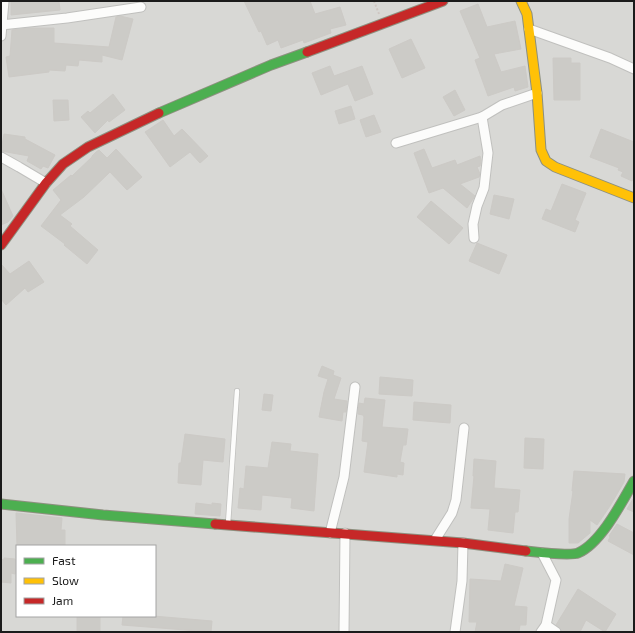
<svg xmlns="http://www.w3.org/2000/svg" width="635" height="633" viewBox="0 0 635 633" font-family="'Exo 2',sans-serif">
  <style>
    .residential { fill: #d8d8d5; fill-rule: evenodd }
    .building { fill: #cccbc7; stroke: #cccac6 }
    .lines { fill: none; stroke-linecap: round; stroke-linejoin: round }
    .lane-casing { stroke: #c0c0be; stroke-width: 6 }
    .street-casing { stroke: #c0c0be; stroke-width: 11 }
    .fast-casing { stroke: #8d907f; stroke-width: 11 }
    .slow-casing { stroke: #8d907f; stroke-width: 11 }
    .jam-casing { stroke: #8d907f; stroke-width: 11 }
    .path { stroke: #cfc6c2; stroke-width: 2; stroke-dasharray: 2 2; stroke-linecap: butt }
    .lane { stroke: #fcfcfb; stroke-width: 4.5 }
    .street { stroke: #fcfcfb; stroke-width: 9 }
    .fast { stroke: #4caf50; stroke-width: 9 }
    .slow { stroke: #ffc107; stroke-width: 9 }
    .jam { stroke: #c62828; stroke-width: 9 }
  </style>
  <rect width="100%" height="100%" fill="#e9e9e4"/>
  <path class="residential" d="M1,1H634V632H1ZM17,546H155V616H17Z"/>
  <g class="building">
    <path d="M11,1H59L60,10L11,15Z"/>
    <path d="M244,1H310L315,14L340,7L346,25L330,29L331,33L304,43L303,40L281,48L278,40L267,45L261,31L259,32Z"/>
    <path d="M478,4L487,27L515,21L521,49L494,54L501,72L525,66L528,87L515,91L514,87L488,96L475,60L480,58L460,11Z"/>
    <path d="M120,16L133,19L122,60L102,55V62L79,60L78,66L66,65L65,71L49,70V72L9,77L6,57L10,56L12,30L29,28H54V43L109,47L116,17Z"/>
    <path d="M411,39L425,68L402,78L389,49Z"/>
    <path d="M553,58H571V63H580V100H554Z"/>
    <path d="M330,66L334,76L362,66L373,94L355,101L348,84L321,95L312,73Z"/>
    <path d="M455,90L465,110L454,116L443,97Z"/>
    <path d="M113,94L125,110L109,122L108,120L95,133L81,117L88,111L90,113Z"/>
    <path d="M53,100H68L69,120L54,121Z"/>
    <path d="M351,106L355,119L339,124L335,111Z"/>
    <path d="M374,115L381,132L366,137L360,120Z"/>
    <path d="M163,120L174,136L182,129L208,156L200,163L190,152L170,167L145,132Z"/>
    <path d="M601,129L634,142V176L632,181L621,176L623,172L618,170L619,168L590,157Z"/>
    <path d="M4,134L25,137V139L55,155L48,168L43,166L41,169L27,161L29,156L1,151Z"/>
    <path d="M116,149L142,177L127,190L110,172L84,197L60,215L72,224L70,226L98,250L87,264L64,245L65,244L41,226L61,200L53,190L71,175L72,176L92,157V156L96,152L99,150L107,158Z"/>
    <path d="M424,149L432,168L455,160L457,165L480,156L481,160L480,166L477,167L480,174L479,177L460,184L475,196L467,208L443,188L429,193L414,153Z"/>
    <path d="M562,184L586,193L575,220L579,222L575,232L542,219L546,209L551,211Z"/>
    <path d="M1,189L13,216L8,222L1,225Z"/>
    <path d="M494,195L514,199L509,219L490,214Z"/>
    <path d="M431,201L463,228L449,244L417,217Z"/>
    <path d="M477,243L507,255L499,274L469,261Z"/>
    <path d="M29,261L44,282L28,292L25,288L6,305L1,299V264L10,274Z"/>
    <path d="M322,366L334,371L333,375L341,378L334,399L347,401L346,412H343L342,421L319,417L324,392L328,379L318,376Z"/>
    <path d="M380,377L413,380L412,396L379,394Z"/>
    <path d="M264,394L273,395L271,411L262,410Z"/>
    <path d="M365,398L385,400L382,427L408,429L406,445H403L400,462L404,463L403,475L397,474V477L364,472L368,442L362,441L364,417L363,415L358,414L359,403L364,404Z"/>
    <path d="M414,402L451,405L450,423L413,420Z"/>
    <path d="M185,434L225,439L223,462L203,460L201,485L178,483L179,463H181Z"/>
    <path d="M525,438L544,439L543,469L524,468Z"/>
    <path d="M272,442L291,444L290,451L318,454L314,511L291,508L292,498L262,495L261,510L238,508L240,488L244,489L246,466L268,468Z"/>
    <path d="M474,459L496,461L494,488L520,490L518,512H515L513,533L488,530L490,509L471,508L474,476H473Z"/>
    <path d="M574,471L625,474L624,482L610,506L597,525L590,520V533L578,543H569V519L573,491H572Z"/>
    <path d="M633,499L634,500V512L627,509Z"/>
    <path d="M196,503L212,505V503L221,504L220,516L195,514Z"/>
    <path d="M16,513L62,518L61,530H65V546H17Z"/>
    <path d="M617,524L634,533V555L608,541L610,537L609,536Z"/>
    <path d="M4,558L15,559V574L11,573V583L1,582V559L4,560Z"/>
    <path d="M505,564L523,568L514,606L527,607L526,625H520L519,632H475L477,622H469L470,579L501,581Z"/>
    <path d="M578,589L616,614L605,632L586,620L580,632H563L556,625Z"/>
    <path d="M77,616H100V632L77,631Z"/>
    <path d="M123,616H153L212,621L211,632L122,625Z"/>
  </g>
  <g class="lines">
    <defs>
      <path id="lane" d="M228,524L237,391"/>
      <g id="street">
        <path d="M1,25L67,18L141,7"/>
        <path d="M529,29L610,58L634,69"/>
        <path d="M1,36L4,1"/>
        <path d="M396,143L482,117L502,105L537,93"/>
        <path d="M1,157L19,167L46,183"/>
        <path d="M474,238L473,224L477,206L484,188L488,153L482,117"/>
        <path d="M330,533L344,477L355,387"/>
        <path d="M435,540L452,513L456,500L464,428"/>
        <path d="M546,625L556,632"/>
        <path d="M344,632L345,533"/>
        <path d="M455,632L462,581L463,543"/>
        <path d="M541,632L546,625L556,580L542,553"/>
      </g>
      <g id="fast">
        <path d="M159,113L271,65L307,52"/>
        <path d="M1,504L103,515L215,524"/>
        <path d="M526,551C535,552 571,556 578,553C601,543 622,502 634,481"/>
      </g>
      <path id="slow" d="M521,1L527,14L537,93L541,150L546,161L555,167L634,198"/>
      <g id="jam">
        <path d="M307,52L443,1"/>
        <path d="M1,245L46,183L63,164L88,147L159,113"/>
        <path d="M215,524L463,543L526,551"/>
      </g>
    </defs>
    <use href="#lane" class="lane-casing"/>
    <use href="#street" class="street-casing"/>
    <use href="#fast" class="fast-casing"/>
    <use href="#slow" class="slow-casing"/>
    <use href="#jam" class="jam-casing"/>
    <path class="path" d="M374,1L379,14"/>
    <use href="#lane" class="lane"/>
    <use href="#street" class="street"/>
    <use href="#fast" class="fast"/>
    <use href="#slow" class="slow"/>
    <use href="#jam" class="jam"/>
  </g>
  <rect width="635" height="633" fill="none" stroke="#1b1b1b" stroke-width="4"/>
  <rect x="16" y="545" width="140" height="72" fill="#ffffff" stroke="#a4a4a4"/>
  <rect x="24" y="558" width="20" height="6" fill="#4caf50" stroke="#a4a4a4"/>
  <text x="52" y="565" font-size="12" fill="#1b1b1b">Fast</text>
  <rect x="24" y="578" width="20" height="6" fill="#ffc107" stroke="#a4a4a4"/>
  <text x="52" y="585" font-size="12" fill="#1b1b1b">Slow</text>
  <rect x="24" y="598" width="20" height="6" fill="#c62828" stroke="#a4a4a4"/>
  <text x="52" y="605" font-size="12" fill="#1b1b1b">Jam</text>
</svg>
